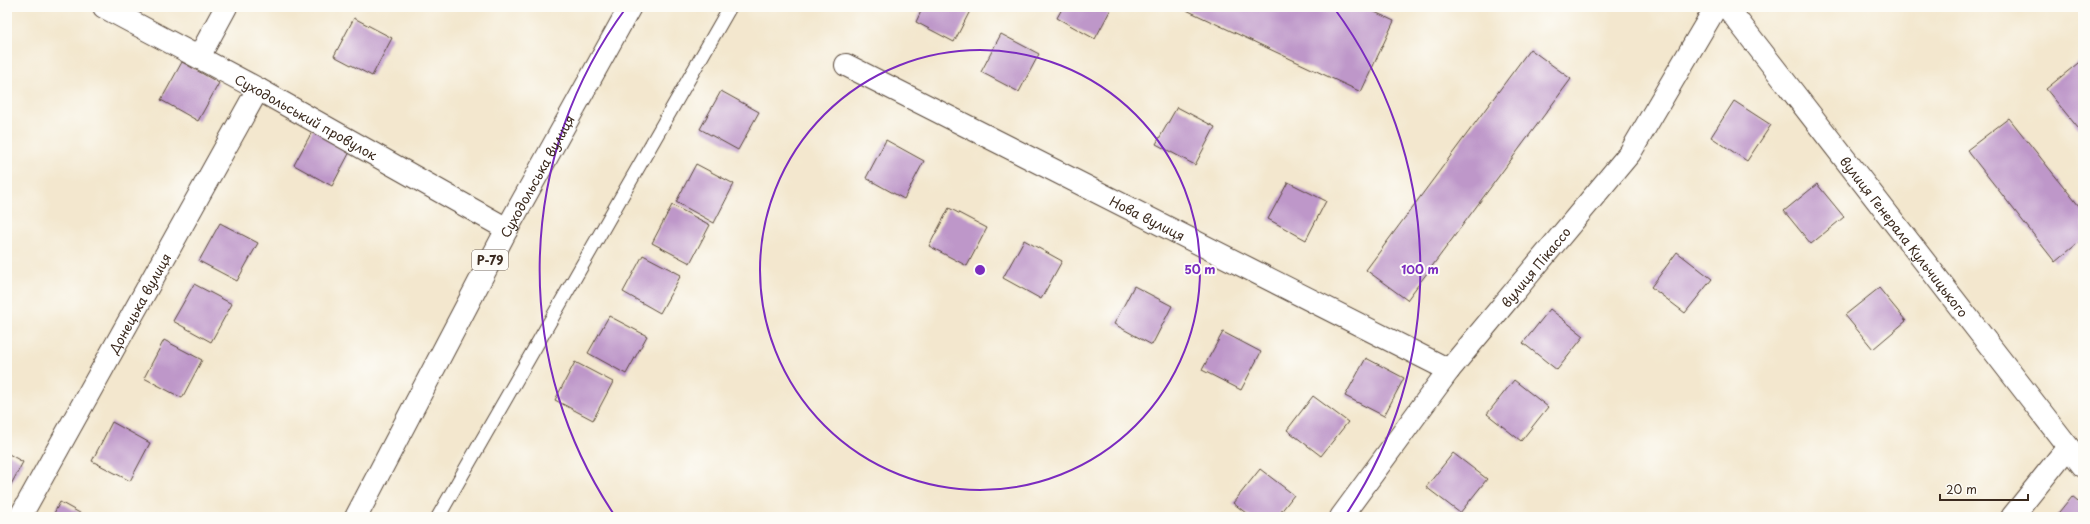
<svg xmlns="http://www.w3.org/2000/svg" width="2090" height="524" viewBox="0 0 2090 524" font-family="'Playpen Sans',sans-serif">
  <style>
    .building { fill: #be97c9 }
    .lines { fill: none; stroke-linecap: round; stroke-linejoin: round }
    .lane-casing { stroke: #574638; stroke-width: 15 }
    .street-casing { stroke: #574638; stroke-width: 24 }
    .primary-casing { stroke: #574638; stroke-width: 24 }
    .lane { stroke: #fff; stroke-width: 13 }
    .street { stroke: #fff; stroke-width: 22 }
    .primary { stroke: #fff; stroke-width: 22 }
    .ring { fill: none; stroke: #7b2cbf; stroke-width: 2 }
    .labels { text-anchor: middle; dominant-baseline: central; stroke-width: 4; stroke-linejoin: round; paint-order: stroke }
    .shield { fill: #fdfcf7; stroke: #75695f; stroke-width: 1 }
    .shield-label { font-size: 12px; font-weight: bold; fill: #3b2a1e }
    .street-label { font-size: 13px; fill: #3b2a1e; stroke: #fdfcf7 }
    .centre { fill: #7b2cbf; stroke: #fdfcf7; stroke-width: 2 }
    .ring-label { font-size: 12px; text-anchor: middle; font-weight: bold; fill: #7b2cbf; stroke: #fdfcf7; stroke-width: 4; stroke-linejoin: round; paint-order: stroke }
  </style>
  <rect width="100%" height="100%" fill="#fdfcf7"/>
  <filter id="ink" filterUnits="userSpaceOnUse"><feTurbulence type="fractalNoise" baseFrequency=".025" numOctaves="2"/><feDisplacementMap in="SourceGraphic" scale="8" xChannelSelector="R" yChannelSelector="G"/><feConvolveMatrix kernelMatrix="1 2 1 2 8 2 1 2 1" color-interpolation-filters="sRGB"/></filter>
  <filter id="wash" filterUnits="userSpaceOnUse"><feTurbulence type="fractalNoise" baseFrequency=".012" numOctaves="4" result="noise"/><feDisplacementMap in="SourceGraphic" scale="16" xChannelSelector="R" yChannelSelector="G"/><feGaussianBlur stdDeviation="0.9" result="paint"/><feColorMatrix in="noise" values="0 0 0 0 0 0 0 0 0 0 0 0 0 0 0 0 0 1.4 0 .05"/><feComposite in="paint" operator="in"/></filter>
  <g filter="url(#wash)">
    <rect width="100%" height="100%" fill="#f3e7ce"/>
    <g id="blocks">
      <g class="building">
        <path d="M923,7H972L954,42L916,22Z"/>
        <path d="M1063,7H1112L1095,39L1057,18Z"/>
        <path d="M1180,7H1364L1394,21L1361,92Z"/>
        <path d="M354,18L392,38L372,76L334,56Z"/>
        <path d="M1001,34L1039,54L1019,92L981,72Z"/>
        <path d="M1530,49L1571,79L1407,300L1366,270Z"/>
        <path d="M2083,59V134L2046,89Z"/>
        <path d="M182,62L219,83L198,121L161,100Z"/>
        <path d="M721,91L759,112L738,150L700,129Z"/>
        <path d="M1734,101L1771,125L1747,161L1711,137Z"/>
        <path d="M1177,107L1215,127L1195,165L1156,144Z"/>
        <path d="M2009,118L2083,211V239L2055,262L1967,150Z"/>
        <path d="M314,128L352,148L332,186L294,165Z"/>
        <path d="M886,140L924,161L904,199L866,178Z"/>
        <path d="M696,164L734,184L714,223L676,202Z"/>
        <path d="M1288,182L1326,201L1306,240L1268,219Z"/>
        <path d="M1817,184L1844,217L1811,244L1784,211Z"/>
        <path d="M672,205L710,225L690,263L652,243Z"/>
        <path d="M949,208L987,228L967,266L929,246Z"/>
        <path d="M220,223L258,243L237,281L199,261Z"/>
        <path d="M1024,240L1062,261L1041,299L1003,278Z"/>
        <path d="M1677,252L1712,279L1685,313L1651,287Z"/>
        <path d="M643,255L681,275L660,313L623,292Z"/>
        <path d="M194,284L232,304L211,342L173,321Z"/>
        <path d="M1134,286L1172,306L1152,345L1114,324Z"/>
        <path d="M1879,288L1906,321L1873,349L1845,315Z"/>
        <path d="M1550,309L1584,336L1557,370L1523,343Z"/>
        <path d="M609,316L647,336L626,374L588,353Z"/>
        <path d="M1223,332L1261,352L1241,390L1202,370Z"/>
        <path d="M164,340L202,360L182,398L144,378Z"/>
        <path d="M1366,358L1404,378L1384,416L1345,396Z"/>
        <path d="M575,362L613,382L593,420L555,400Z"/>
        <path d="M1514,380L1548,407L1521,441L1487,414Z"/>
        <path d="M1313,396L1348,422L1321,456L1287,430Z"/>
        <path d="M112,422L150,443L130,481L92,461Z"/>
        <path d="M7,453L23,462L7,492Z"/>
        <path d="M1453,453L1487,479L1460,513L1426,487Z"/>
        <path d="M1260,469L1294,495L1277,517H1251L1233,503Z"/>
        <path d="M2072,496L2083,505V517H2055Z"/>
        <path d="M60,502L87,517H52Z"/>
      </g>
    </g>
  </g>
  <g filter="url(#ink)">
    <use href="#blocks" fill-opacity="0" stroke="#574638" stroke-width="1"/>
    <g class="lines">
      <defs>
        <path id="lane" d="M438,517L730,7"/>
        <g id="street">
          <path id="s1" d="M104,7L258,89L507,229"/>
          <path id="s2" d="M1727,7L2083,466"/>
          <path d="M199,57L226,7"/>
          <path id="s3" d="M846,65L1449,370"/>
          <path id="s4" d="M20,517L258,89"/>
          <path id="s5" d="M1341,517L1449,370L1630,153L1716,7"/>
          <path d="M2012,517L2068,447"/>
        </g>
        <g id="primary">
          <path id="s6" d="M356,517L507,229L630,7"/>
        </g>
      </defs>
      <use href="#lane" class="lane-casing"/>
      <use href="#street" class="street-casing"/>
      <use href="#primary" class="primary-casing"/>
      <use href="#lane" class="lane"/>
      <use href="#street" class="street"/>
      <use href="#primary" class="primary"/>
    </g>
  </g>
  <g class="ring">
    <circle cx="980" cy="270" r="220"/>
    <path d="M615 516A440 440 0 0 1 626 8M1334 8A440 440 0 0 1 1345 516"/>
  </g>
  <g class="labels">
    <rect class="shield" x="472" y="250" width="36" height="20" rx="3"/>
    <g class="shield-label">
      <text x="490" y="260">Р-79</text>
    </g>
    <g class="street-label">
      <text stroke="none"><textPath href="#s1" startOffset="230">Суходольський провулок</textPath></text>
      <text stroke="none"><textPath href="#s6" startOffset="386">Суходольська вулиця</textPath></text>
      <text stroke="none"><textPath href="#s3" startOffset="338">Нова вулиця</textPath></text>
      <text stroke="none"><textPath href="#s2" startOffset="290">вулиця Генерала Кульчицького</textPath></text>
      <text stroke="none"><textPath href="#s5" startOffset="317">вулиця Пікассо</textPath></text>
      <text stroke="none"><textPath href="#s4" startOffset="245">Донецька вулиця</textPath></text>
    </g>
  </g>
  <circle cx="980" cy="270" r="6" class="centre"/>
  <g class="ring-label">
    <text x="1200" y="274">50 m</text>
    <text x="1420" y="274">100 m</text>
  </g>
  <rect width="2090" height="524" fill="none" stroke="#fdfcf7" stroke-width="24"/>
  <path d="M1940 494v6h88v-6" fill="none" stroke="#3b2a1e" stroke-width="2"/>
  <text x="1946" y="494" font-size="12" fill="#3b2a1e" stroke="#fdfcf7" stroke-width="3" paint-order="stroke">20 m</text>
</svg>
